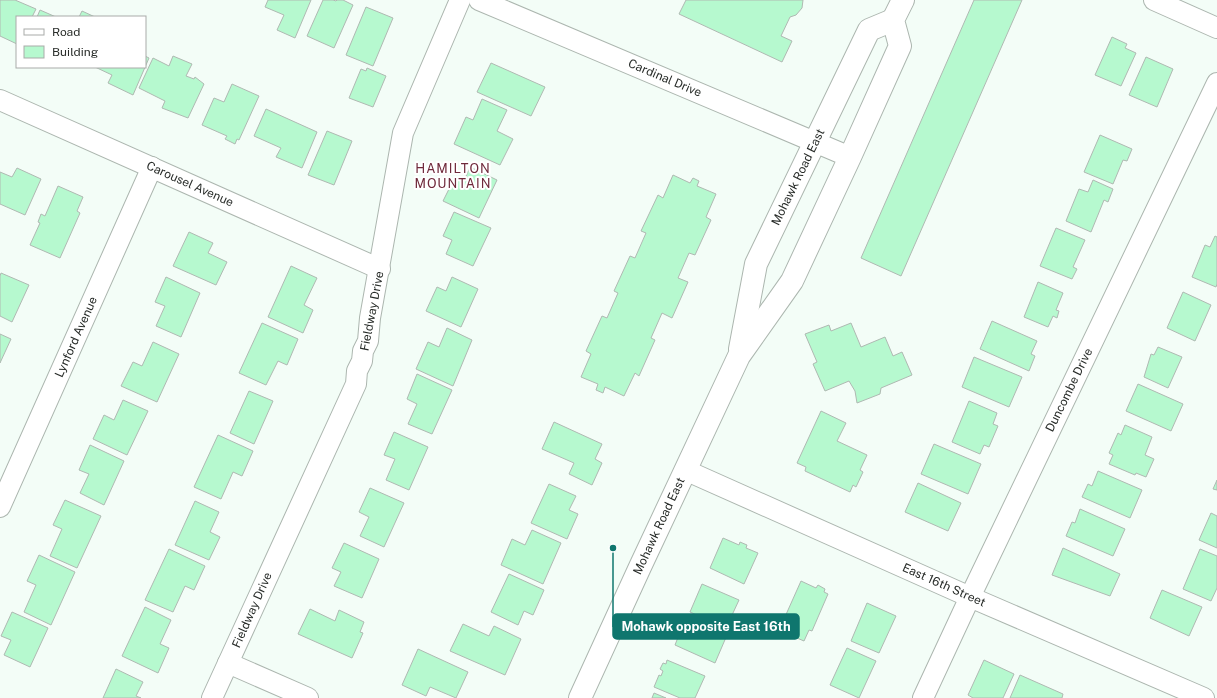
<svg xmlns="http://www.w3.org/2000/svg" width="1217" height="698" viewBox="0 0 1217 698" font-family="'Public Sans',sans-serif">
  <style>
    .building { fill: #b6f9cf; stroke: #afb9b2 }
    .lines { fill: none; stroke-linecap: round; stroke-linejoin: round }
    .street-casing { stroke: #acb6af; stroke-width: 22 }
    .secondary-casing { stroke: #acb6af; stroke-width: 24 }
    .street { stroke: #fff; stroke-width: 20 }
    .secondary { stroke: #fff; stroke-width: 22 }
    .labels { text-anchor: middle; dominant-baseline: central; stroke-width: 4; stroke-linejoin: round; paint-order: stroke }
    .street-label { font-size: 12px; fill: #282c29; stroke: #fff }
    .neighbourhood-label { font-size: 13px; letter-spacing: 1px; fill: #6f293b; stroke: #fff }
    .leader { fill: none; stroke: #0f766e; stroke-width: 1.5 }
    .callout-dot { fill: #0f766e; stroke: #fff; stroke-width: 1.5 }
    .callout { fill: #0f766e; stroke: #0f766e; stroke-width: 1.5 }
    .callout-label { font-size: 13px; text-anchor: middle; font-weight: bold; fill: #fff }
  </style>
  <rect width="100%" height="100%" fill="#f3fdf7"/>
  <g class="building">
    <path d="M0,0H15L36,9L32,17H17V44L0,36Z"/>
    <path d="M268,0H311L295,38L277,30L284,15L265,7Z"/>
    <path d="M323,0H333L336,1L337,0H343L353,5L334,48L307,36Z"/>
    <path d="M686,0H803L802,8L796,15L790,17L781,36L792,41L782,62L679,14Z"/>
    <path d="M974,0H1022L901,276L861,258Z"/>
    <path d="M366,7L393,18L373,66L346,55Z"/>
    <path d="M40,10L56,17H37Z"/>
    <path d="M82,11L95,17H79Z"/>
    <path d="M1112,37L1127,44L1125,48L1136,53L1121,86L1095,75Z"/>
    <path d="M145,56L149,58L133,95L108,83L112,75L95,67H145Z"/>
    <path d="M173,56L192,64L186,76L194,79L195,77L204,84L188,118L162,108L165,101L139,88L153,58L169,66Z"/>
    <path d="M1146,57L1173,69L1157,107L1129,95Z"/>
    <path d="M491,63L545,87L531,116L477,92Z"/>
    <path d="M367,68L386,76L373,107L349,98L361,69L366,71Z"/>
    <path d="M232,84L259,96L239,140L237,139L235,144L225,139L227,136L202,125L214,98L224,102Z"/>
    <path d="M482,99L507,110L497,131L513,139L500,165L454,144L466,117L473,120Z"/>
    <path d="M266,109L317,132L302,168L276,157L281,148L254,136Z"/>
    <path d="M327,131L352,141L334,185L308,175Z"/>
    <path d="M1100,135L1132,149L1127,161L1123,160L1113,184L1084,172Z"/>
    <path d="M470,167L497,180L479,218L443,201L455,177L464,181Z"/>
    <path d="M17,168L41,179L25,215L0,204V172L12,177Z"/>
    <path d="M673,175L690,183L693,178L699,181L697,186L716,194L706,217L711,220L695,255L689,253L678,278L688,282L672,318L662,313L651,338L655,340L639,376L635,373L624,396L605,387L603,393L596,390L598,384L581,377L591,354L586,351L602,316L607,318L618,293L614,291L630,256L635,258L646,233L641,231L658,195L663,198Z"/>
    <path d="M1093,180L1113,189L1108,202L1104,200L1091,232L1066,221L1079,189L1088,192Z"/>
    <path d="M58,186L83,197L77,211L80,213L60,258L30,245L40,223L38,222L41,214L45,216Z"/>
    <path d="M454,212L491,228L473,266L446,254L452,240L443,236Z"/>
    <path d="M1056,228L1085,240L1073,267L1077,269L1072,279L1040,266Z"/>
    <path d="M189,232L213,243L208,253L227,262L216,285L173,266Z"/>
    <path d="M1215,236L1217,237V284L1216,287L1192,277L1205,245L1210,247Z"/>
    <path d="M291,266L317,278L304,305L313,310L303,333L268,317Z"/>
    <path d="M1,273L29,285L12,322L0,316V276Z"/>
    <path d="M166,277L200,293L181,337L156,326L165,306L155,302Z"/>
    <path d="M452,277L478,289L461,327L426,311L437,287L446,291Z"/>
    <path d="M1038,282L1063,293L1056,310L1059,311L1057,318L1053,316L1048,327L1024,317Z"/>
    <path d="M1183,292L1211,305L1195,341L1167,328Z"/>
    <path d="M992,321L1037,341L1031,354L1035,356L1029,371L980,349Z"/>
    <path d="M262,323L298,339L287,365L278,361L266,385L239,373Z"/>
    <path d="M851,323L861,347L885,337L893,356L902,352L912,375L881,388L880,394L857,403L855,391L849,381L825,391L813,364L817,362L805,334L829,325L831,331Z"/>
    <path d="M447,328L472,340L453,386L416,369L428,342L439,347Z"/>
    <path d="M0,334L11,339L0,363Z"/>
    <path d="M153,342L179,354L157,402L121,386L133,362L142,366Z"/>
    <path d="M1158,347L1182,357L1168,388L1144,377L1151,354L1154,355Z"/>
    <path d="M974,357L1022,377L1009,407L962,387Z"/>
    <path d="M417,374L452,390L432,434L408,424L417,404L407,399Z"/>
    <path d="M1138,384L1183,404L1171,431L1126,411Z"/>
    <path d="M249,391L273,401L254,444L230,433Z"/>
    <path d="M123,400L148,411L127,455L93,439L104,415L114,420Z"/>
    <path d="M969,401L997,413L993,424L998,426L989,447L984,445L980,454L952,442Z"/>
    <path d="M821,411L846,423L837,441L867,455L860,470L863,472L856,487L853,485L850,492L805,471L806,467L797,463Z"/>
    <path d="M554,422L602,444L595,459L602,463L592,485L569,474L574,463L542,449Z"/>
    <path d="M1125,425L1152,437L1145,455L1154,459L1146,477L1136,473L1135,475L1109,464L1113,455L1109,453L1118,433L1121,435Z"/>
    <path d="M394,432L428,447L409,490L386,480L395,459L384,455Z"/>
    <path d="M218,435L253,451L242,476L233,472L221,499L194,487Z"/>
    <path d="M934,444L981,464L968,494L921,474Z"/>
    <path d="M90,445L124,461L104,505L80,493L89,474L79,470Z"/>
    <path d="M1098,471L1142,490L1130,518L1082,497L1088,484L1092,486Z"/>
    <path d="M1217,480V490L1213,489Z"/>
    <path d="M918,483L961,503L948,531L905,512Z"/>
    <path d="M549,484L576,496L569,510L578,514L567,539L531,523Z"/>
    <path d="M370,488L404,503L384,547L360,536L369,517L359,512Z"/>
    <path d="M65,500L101,516L77,568L50,556L62,529L53,525Z"/>
    <path d="M195,501L219,512L210,532L220,537L209,560L175,545Z"/>
    <path d="M1080,509L1125,529L1113,556L1066,536L1072,522L1075,523Z"/>
    <path d="M1211,513L1217,516V548L1199,540Z"/>
    <path d="M532,530L561,543L543,584L501,565L512,539L525,545Z"/>
    <path d="M723,538L739,545L740,542L747,545L746,548L758,553L744,584L710,568Z"/>
    <path d="M344,543L379,559L362,598L334,586L341,572L332,568Z"/>
    <path d="M1063,548L1120,574L1110,596L1052,575Z"/>
    <path d="M169,549L205,566L194,590L185,586L173,612L145,600Z"/>
    <path d="M1200,549L1217,556V588L1211,601L1183,589Z"/>
    <path d="M39,555L75,572L51,625L24,612L36,585L27,581Z"/>
    <path d="M509,574L544,590L533,615L524,611L518,625L491,612Z"/>
    <path d="M801,581L816,588L818,585L825,589L824,592L828,594L812,631L809,630L804,641L790,635L795,624L784,619Z"/>
    <path d="M702,584L739,600L726,628L690,612Z"/>
    <path d="M1162,590L1202,607L1189,636L1150,618Z"/>
    <path d="M867,603L896,616L879,653L851,641Z"/>
    <path d="M145,607L171,620L160,644L169,648L158,673L122,656Z"/>
    <path d="M310,609L335,621L339,610L364,622L360,632L363,633L352,658L298,634Z"/>
    <path d="M12,612L48,628L30,667L4,655L11,640L1,636Z"/>
    <path d="M686,617L727,635L715,663L675,645Z"/>
    <path d="M463,624L489,636L494,626L521,639L505,675L450,651Z"/>
    <path d="M847,648L876,661L859,698L830,685Z"/>
    <path d="M418,649L468,672L456,698L430,687L426,696L402,685Z"/>
    <path d="M667,660L705,676L695,698H680L654,687L659,675L661,676L663,671L660,669L663,663L666,664Z"/>
    <path d="M984,660L1014,674L1003,698H973L968,695Z"/>
    <path d="M116,669L143,682L136,696L141,698H103Z"/>
    <path d="M1020,675L1063,694L1062,698H1010Z"/>
    <path d="M654,693L666,698H652Z"/>
  </g>
  <g class="lines">
    <defs>
      <g id="street">
        <path d="M479,0L850,157"/>
        <path d="M1154,0L1217,28"/>
        <path d="M0,100L380,269"/>
        <path d="M685,470L970,597L1204,698"/>
        <path d="M0,507L152,167"/>
        <path d="M228,663L308,698"/>
        <path d="M212,698L356,384L357,371L362,361L363,351L368,341L370,318L403,133L460,0"/>
        <path d="M923,698L970,597L1217,83"/>
      </g>
      <g id="secondary">
        <path d="M740,349L756,264L869,30L893,20"/>
        <path d="M580,698L640,567L739,356L792,281L850,157L900,46L893,20L903,0"/>
      </g>
    </defs>
    <use href="#street" class="street-casing"/>
    <use href="#secondary" class="secondary-casing"/>
    <use href="#street" class="street"/>
    <use href="#secondary" class="secondary"/>
  </g>
  <g class="labels">
    <g class="street-label">
      <text transform="translate(665 78) rotate(23)">Cardinal Drive</text>
      <text transform="translate(798 177) rotate(-64)">Mohawk Road East</text>
      <text transform="translate(190 184) rotate(24)">Carousel Avenue</text>
      <text transform="translate(372 311) rotate(-79)">Fieldway Drive</text>
      <text transform="translate(76 337) rotate(-66)">Lynford Avenue</text>
      <text transform="translate(1069 390) rotate(-64)">Duncombe Drive</text>
      <text transform="translate(659 526) rotate(-65)">Mohawk Road East</text>
      <text transform="translate(944 585) rotate(24)">East 16th Street</text>
      <text transform="translate(252 610) rotate(-66)">Fieldway Drive</text>
    </g>
    <g class="neighbourhood-label">
      <text x="453" y="168">HAMILTON<tspan x="453" dy="15">MOUNTAIN</tspan></text>
    </g>
  </g>
  <path class="leader" d="M613 548L613 627"/>
  <circle class="callout-dot" cx="613" cy="548" r="4"/>
  <rect class="callout" x="613" y="614" width="186" height="25" rx="4"/>
  <g class="callout-label">
    <text x="706" y="631">Mohawk opposite East 16th</text>
  </g>
  <rect x="16" y="16" width="130" height="52" fill="#ffffff" stroke="#a9aba9"/>
  <rect x="24" y="29" width="20" height="6" fill="#ffffff" stroke="#a9aba9"/>
  <text x="52" y="36" font-size="12" fill="#282c29">Road</text>
  <rect x="24" y="46" width="20" height="12" fill="#b6f9cf" stroke="#a9aba9"/>
  <text x="52" y="56" font-size="12" fill="#282c29">Building</text>
</svg>
